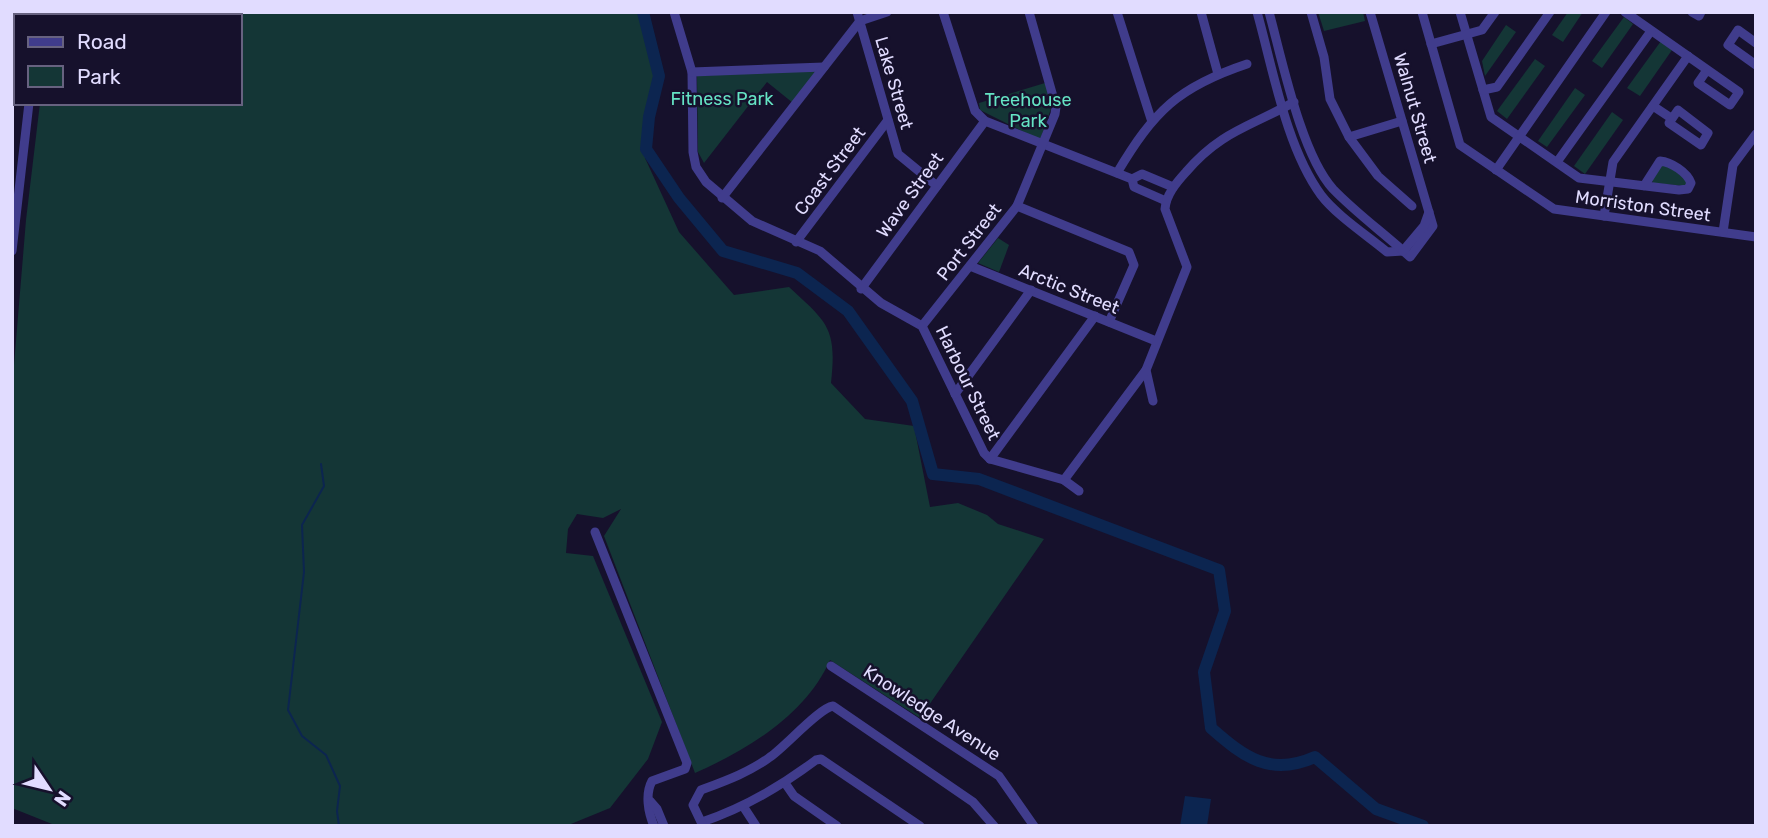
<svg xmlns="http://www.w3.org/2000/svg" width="1768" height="838" viewBox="0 0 1768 838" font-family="Rubik,sans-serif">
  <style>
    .green { fill: #143636 }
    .water { fill: #0c2550 }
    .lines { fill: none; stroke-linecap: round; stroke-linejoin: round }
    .stream { stroke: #0c2550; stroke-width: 2 }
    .river { stroke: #0c2550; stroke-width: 12 }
    .minor { stroke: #403c8c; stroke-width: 9 }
    .labels { text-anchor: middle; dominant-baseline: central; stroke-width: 5; stroke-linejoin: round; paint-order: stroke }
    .street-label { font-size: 18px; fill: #e1dcff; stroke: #16112c }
    .park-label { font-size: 18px; fill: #65e3c4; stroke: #16112c }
  </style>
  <rect width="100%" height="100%" fill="#16112c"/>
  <g class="green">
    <path d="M52,12H643L659,76L649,117L645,158L679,232L734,295L789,287C828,323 837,328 831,383L865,419L914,426L930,507L958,503L987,515L998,524L1044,539L920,718L830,660C806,715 747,750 695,773L604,536L621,509L603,518L577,514L568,529L566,553L593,556L662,722L648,759L610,808L566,826H57L12,808V389L26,220L40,103H240V16H51Z"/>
    <path d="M1318,12H1363L1365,21L1324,31Z"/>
    <path d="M1568,12H1583L1563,42L1552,35Z"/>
    <path d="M1624,17L1633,24L1602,68L1592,61Z"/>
    <path d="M1506,25L1516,32L1485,76L1482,61Z"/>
    <path d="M1661,41L1672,50L1640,96L1627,88Z"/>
    <path d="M1535,59L1545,66L1507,119L1497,111Z"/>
    <path d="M820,69L793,103L767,82L704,163L698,152L697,76Z"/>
    <path d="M1045,83L1052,106L1040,140L980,110L979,103Z"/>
    <path d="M1575,88L1585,95L1547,147L1538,141Z"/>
    <path d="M1612,112L1623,120L1585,174L1574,166Z"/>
    <path d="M1660,164H1666L1687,180L1686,186L1653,183L1651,178Z"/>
    <path d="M998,238L1009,245L999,272L978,263Z"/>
  </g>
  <path class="water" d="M1185,796L1211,799L1207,826H1180Z"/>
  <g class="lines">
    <path class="stream" d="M321,464L324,486L302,525L304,572L288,710L302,736L326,755L340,786L337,811L339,826"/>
    <path class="river" d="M643,12L659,76L649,117L646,149L679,198L723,251L797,273L848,311L912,401L933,474L979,479L1219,570L1225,611L1204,672L1211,728C1244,757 1270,777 1315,757L1376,809L1423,826"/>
    <g class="minor">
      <path d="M674,12L692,72L693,152L696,167L706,182L752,221L820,251L881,303L922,326L984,453L990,459L1064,480L1079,491"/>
      <path d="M857,12L898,154L937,186"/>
      <path d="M943,12L975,111L985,121L1132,179L1134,187L1166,201"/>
      <path d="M1117,12L1151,119"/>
      <path d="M1201,12L1218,74"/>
      <path d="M1257,12C1273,69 1286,147 1321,195C1336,215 1368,236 1387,252L1403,251"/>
      <path d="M1269,12C1282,59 1301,154 1333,189C1356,213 1385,234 1410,257L1433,226L1370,12"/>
      <path d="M1311,12L1324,57L1330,99L1349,137L1378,176L1412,206"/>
      <path d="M1422,12L1460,145L1554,209L1756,237"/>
      <path d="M1460,12L1491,117L1579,178L1679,190L1688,189L1691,183C1687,172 1671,162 1660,161L1644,186"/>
      <path d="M1625,12L1739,92L1730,105L1698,83L1707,70"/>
      <path d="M1692,12L1699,16L1701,12"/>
      <path d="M40,16V12"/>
      <path d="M12,20L13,12"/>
      <path d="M1756,43L1738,30L1728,45L1756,65"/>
      <path d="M1431,44L1482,30L1495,12"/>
      <path d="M692,72L824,67"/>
      <path d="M12,73H16"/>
      <path d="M12,84L16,85"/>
      <path d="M1483,90L1497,87L1550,12"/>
      <path d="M1653,106L1671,118"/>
      <path d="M1678,110L1708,133L1701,145L1669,123Z"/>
      <path d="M1349,137L1402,121"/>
      <path d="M1557,162L1651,31"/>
      <path d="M1496,170L1606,12"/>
      <path d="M1117,173C1154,111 1178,87 1247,64"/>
      <path d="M1132,179L1142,174L1173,187"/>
      <path d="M722,198L860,21L887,12"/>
      <path d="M1017,206L1129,252L1134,265L1109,322"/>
      <path d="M1604,216L1613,162L1688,56"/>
      <path d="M1723,232L1733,165L1756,134"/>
      <path d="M796,242L888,120"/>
      <path d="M12,251L29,103"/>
      <path d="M1403,251L1424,226L1429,212"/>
      <path d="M970,266L1156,341"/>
      <path d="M861,289L985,121"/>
      <path d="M922,326L1017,206L1055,114L1056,107L1029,12"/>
      <path d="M955,394L1031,290"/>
      <path d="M1153,401L1146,370L1187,267L1165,209C1166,195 1176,183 1186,172C1221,131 1250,127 1294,102"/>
      <path d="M990,459L1095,316"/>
      <path d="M1064,480L1146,370"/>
      <path d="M595,532L687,763L685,769L652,781C645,794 648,812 654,826"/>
      <path d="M831,666L999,776L1034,826"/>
      <path d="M785,783L794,796L837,826"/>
      <path d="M650,801L657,809L664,826"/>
      <path d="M743,806L756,826"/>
      <path d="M702,822C744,808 780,787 816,760L821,759L920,826"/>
      <path d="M703,826L693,805L701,790C725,781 750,772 770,757C786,746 819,708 833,706L973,802L994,826"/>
    </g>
  </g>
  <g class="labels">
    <g class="street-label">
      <text transform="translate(894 83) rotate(74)">Lake Street</text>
      <text transform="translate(1415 108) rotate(74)">Walnut Street</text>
      <text transform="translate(830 171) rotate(-53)">Coast Street</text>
      <text transform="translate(910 195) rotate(-54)">Wave Street</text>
      <text transform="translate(1643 206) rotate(8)">Morriston Street</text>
      <text transform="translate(969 242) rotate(-52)">Port Street</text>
      <text transform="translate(1069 289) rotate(22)">Arctic Street</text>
      <text transform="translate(968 383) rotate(64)">Harbour Street</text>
      <text transform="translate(932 713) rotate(33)">Knowledge Avenue</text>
    </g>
    <g class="park-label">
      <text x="722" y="99">Fitness Park</text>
      <text x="1028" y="100">Treehouse<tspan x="1028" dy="21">Park</tspan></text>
    </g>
  </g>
  <rect width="1768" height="838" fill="none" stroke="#e1dcff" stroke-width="28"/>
  <rect x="14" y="14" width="228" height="91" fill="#16112c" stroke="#676280" stroke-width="2"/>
  <rect x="28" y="37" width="35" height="10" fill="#403c8c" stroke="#676280" stroke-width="2"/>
  <text x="77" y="49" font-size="21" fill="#e1dcff">Road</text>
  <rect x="28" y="66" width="35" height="21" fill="#143636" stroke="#676280" stroke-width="2"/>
  <text x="77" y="84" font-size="21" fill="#e1dcff">Park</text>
  <g transform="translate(49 789) rotate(125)" stroke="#16112c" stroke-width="5" paint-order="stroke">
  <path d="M0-5L12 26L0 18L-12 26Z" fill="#e1dcff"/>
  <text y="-10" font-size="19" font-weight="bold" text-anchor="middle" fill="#e1dcff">N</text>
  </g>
</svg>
